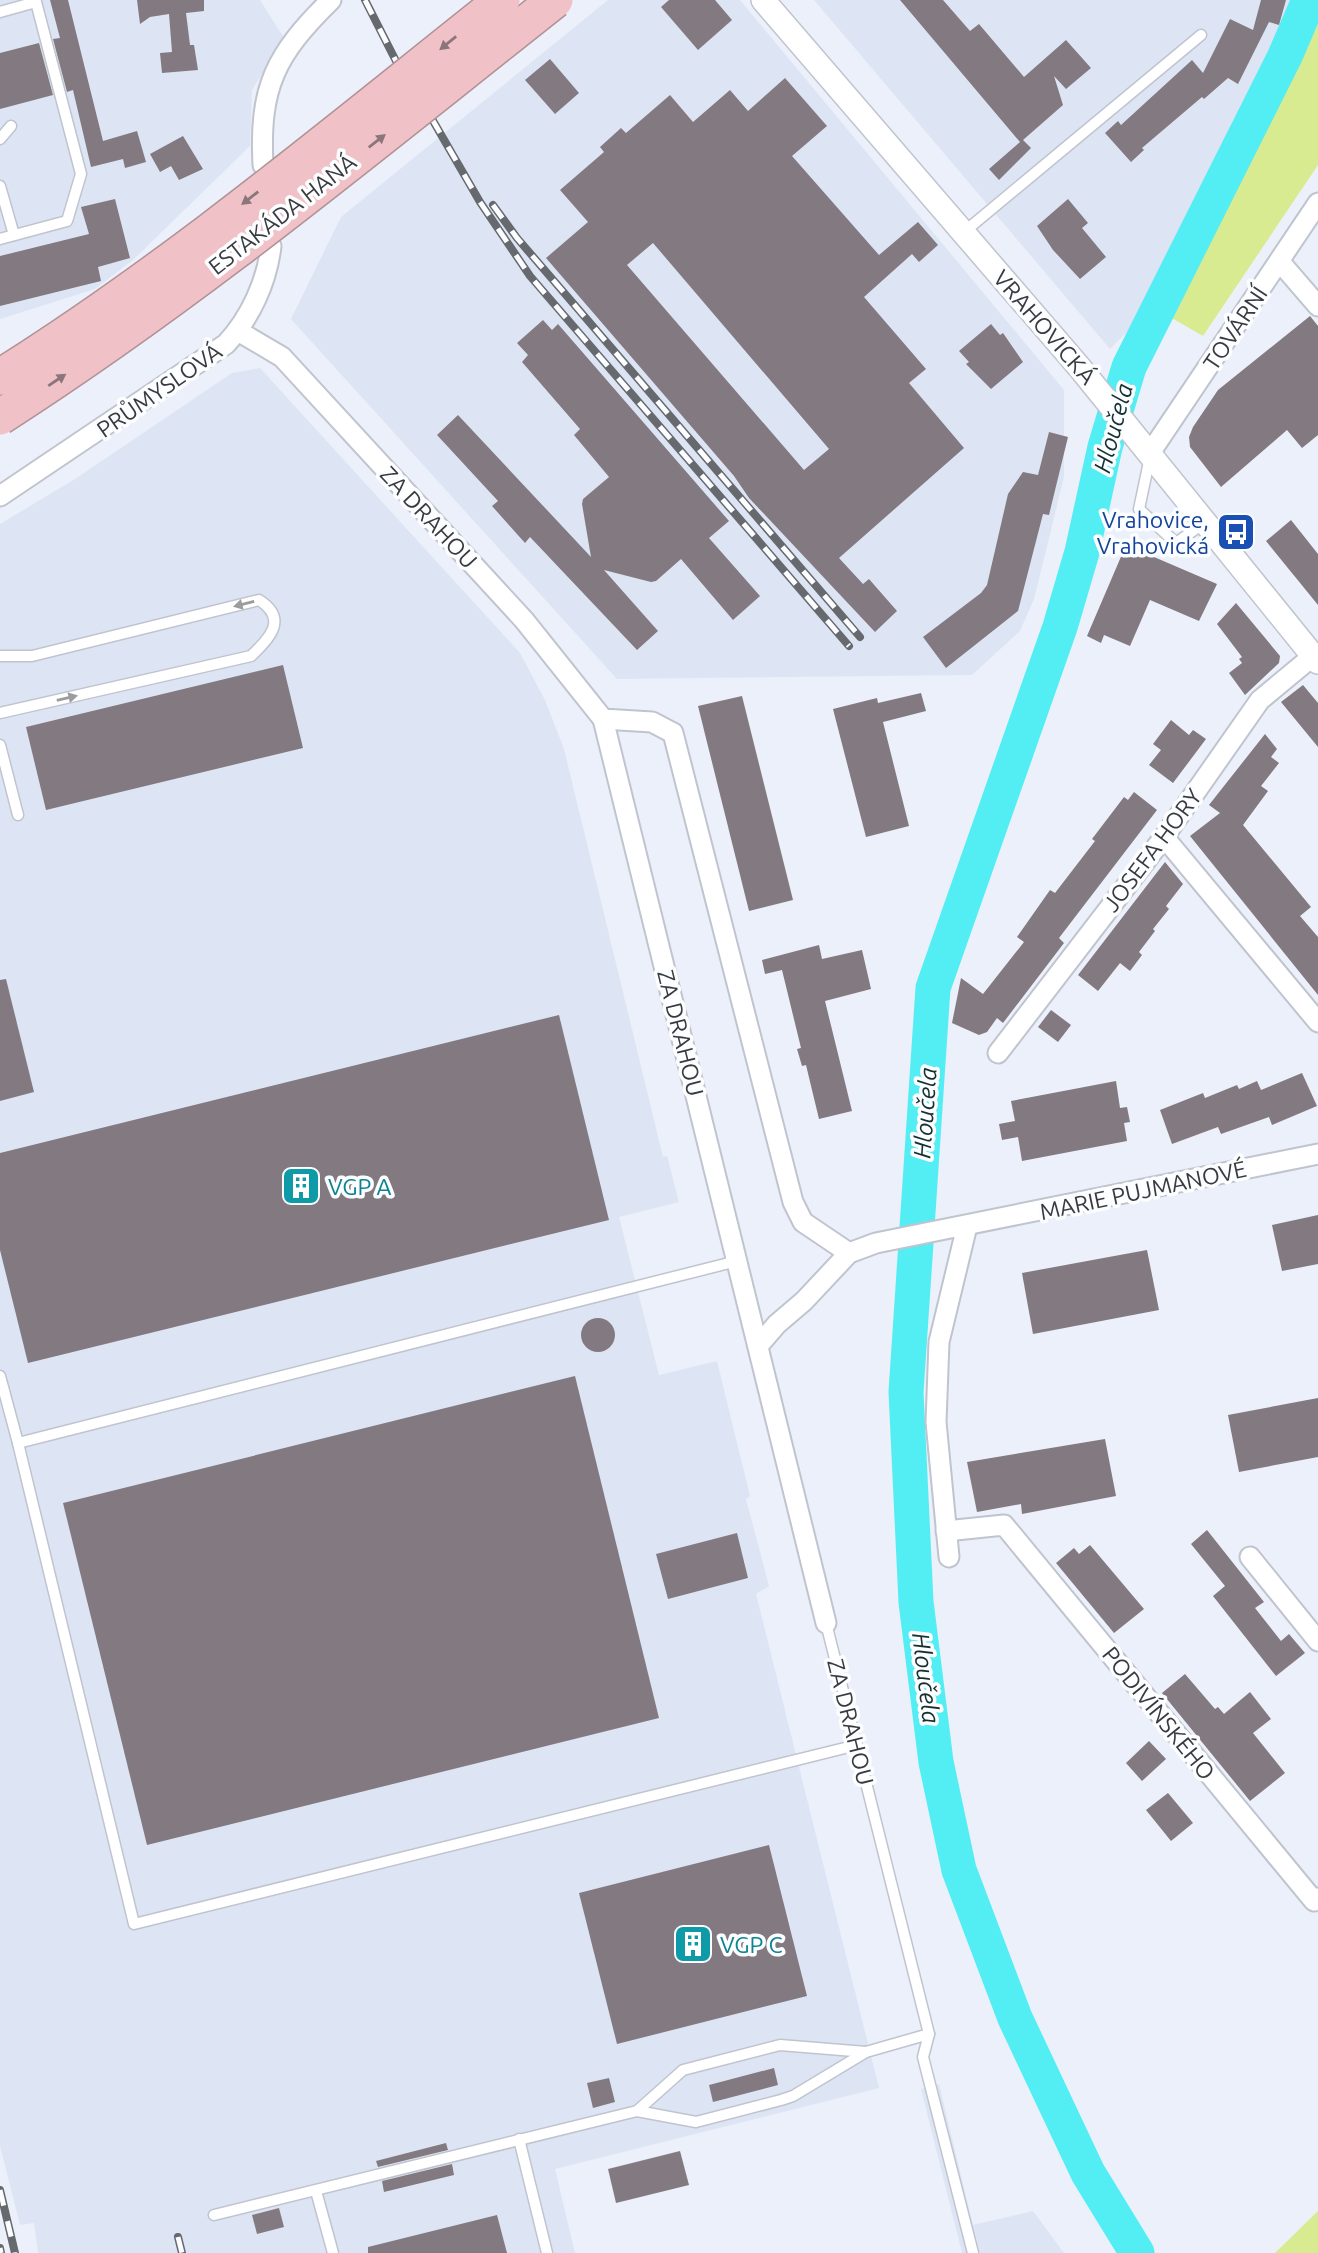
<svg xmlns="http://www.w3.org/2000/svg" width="1318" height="2253" viewBox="0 0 1318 2253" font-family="Ubuntu,sans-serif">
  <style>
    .built { fill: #dde5f5 }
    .green { fill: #d8eb91 }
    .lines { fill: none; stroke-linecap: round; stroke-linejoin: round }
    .river { stroke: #53edf4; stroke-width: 35 }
    .building { fill: #837980; fill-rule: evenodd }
    .service-casing { stroke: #bfc4ce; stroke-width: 13 }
    .minor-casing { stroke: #bfc4ce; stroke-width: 23 }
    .tertiary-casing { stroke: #bfc4ce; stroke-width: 26 }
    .service { stroke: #fff; stroke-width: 10 }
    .minor { stroke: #fff; stroke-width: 19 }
    .tertiary { stroke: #fff; stroke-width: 23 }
    .rail-casing { stroke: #66696e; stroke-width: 8 }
    .rail { stroke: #fcfdff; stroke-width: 5; stroke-dasharray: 16; stroke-linecap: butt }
    .motorway-bridge-casing { stroke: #b09296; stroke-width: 38; stroke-linecap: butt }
    .motorway-bridge { stroke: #f0c1c6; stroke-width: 35 }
    .oneway { fill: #8b777b }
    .oneway2 { fill: #9c9c9e }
    .labels { text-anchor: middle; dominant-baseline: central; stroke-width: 7; stroke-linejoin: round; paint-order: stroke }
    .street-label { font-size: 23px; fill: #383a3e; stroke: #fcfdff }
    .transit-label { font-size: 23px; fill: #164399; stroke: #fcfdff; text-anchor: end }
    .culture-label { font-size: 23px; fill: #0d838f; stroke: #fcfdff; text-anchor: start }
    .water-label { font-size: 24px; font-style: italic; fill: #162f30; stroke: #fcfdff }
  </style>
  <rect width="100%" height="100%" fill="#ebf0fa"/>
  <g class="built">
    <path d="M0,0H260L284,38L252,90L250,146L133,260L95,289L0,319Z"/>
    <path d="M608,0H740L1064,390V477L1034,599L1020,631L972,675L617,679L291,319L341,217Z"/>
    <path d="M814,0H1290L1284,30L1143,316L1110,349Z"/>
    <path d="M260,368L520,653L545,700L564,749L663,1157L667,1156L679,1202L619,1217L659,1375L717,1361L750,1496L746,1499L769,1586L756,1594L879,2088L555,2169L575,2253H38L34,2223L20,2225L0,2146V524L75,479L232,373Z"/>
    <path d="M939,2084L973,2225L1033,2211L1064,2253H962L921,2089Z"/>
  </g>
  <g class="green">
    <path d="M1290,0H1318V165L1203,336L1149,305L1284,30Z"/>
    <path d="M1318,2211V2253H1275Z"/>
  </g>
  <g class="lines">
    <path class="river" d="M1137,2253L1088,2173L1015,2018L959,1870L936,1762L916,1602L906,1392L933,988L1060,627L1082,552L1105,447L1129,367L1285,56L1309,0"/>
  </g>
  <g class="building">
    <path d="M50,0H68L103,141L137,131L146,162L125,168L123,159L91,167L73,90L67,92L53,39L60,38Z"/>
    <path d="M137,0H204V11L186,13L190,45H194L198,70L162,73L160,53L172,52L169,14L150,17L140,24Z"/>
    <path d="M669,0H715L732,20L698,50L661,7Z"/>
    <path d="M900,0H943L970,31L979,24L1024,77L1066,40L1091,68L1066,89L1054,76L1063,105L1023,140L1031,148L999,180L989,169L1020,142Z"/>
    <path d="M1261,0H1286L1279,25L1269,22L1238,84L1228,78L1204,99L1202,97L1142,148L1144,150L1131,162L1105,133L1118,121L1121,125L1192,60L1203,73L1230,19L1253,30Z"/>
    <path d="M39,43L53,95L0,109V53Z"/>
    <path d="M550,59L579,93L555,114L525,80Z"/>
    <path d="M785,78L827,126L792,156L879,255L918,222L938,245L919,262L912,254L864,297L926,369L909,383L964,448L839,558L863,584L869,579L897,611L875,632L749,498L734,476L546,258L588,222L560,190L604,152L600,147L621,128L626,133L670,95L693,122L730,90L748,111ZM653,243L829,449L804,470L627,265Z"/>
    <path d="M183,136L203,169L179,180L171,166L160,172L150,154Z"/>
    <path d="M115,199L130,258L98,267L101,281L0,306V256L89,234L81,207Z"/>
    <path d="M1068,199L1088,223L1082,228L1106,257L1080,279L1053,250L1037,226Z"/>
    <path d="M1310,316L1318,326V435L1302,448L1287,430L1221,487L1190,447L1189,437L1193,427L1218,390Z"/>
    <path d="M543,320L552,330L558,324L729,521L709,538L760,596L733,620L681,559L656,581L651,582L604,570L658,631L637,650L530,537L525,543L492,506L498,501L437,435L458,415L591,557L582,504L583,499L609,477L574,435L580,429L522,362L528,355L517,343Z"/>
    <path d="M991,324L1000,335L1003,333L1023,362L991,389L966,364L969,362L959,351Z"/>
    <path d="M1049,432L1068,437L1049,515L1043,514L1018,611L946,668L923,637L981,593L987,585L1008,494L1023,472L1038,475Z"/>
    <path d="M1291,520L1318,554V605L1266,541Z"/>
    <path d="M1126,545L1217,584L1199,621L1150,600L1130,646L1104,635L1101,643L1087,636Z"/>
    <path d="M1236,603L1280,656L1279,663L1245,695L1229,673L1242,663L1239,659L1242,657L1217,624Z"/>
    <path d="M283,665L303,748L46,810L26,727Z"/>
    <path d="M1303,685L1318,703V747L1281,702Z"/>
    <path d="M921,693L926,711L883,722L909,826L866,837L833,709L877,698L878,703Z"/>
    <path d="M742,696L793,900L749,911L698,706Z"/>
    <path d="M1171,720L1189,735L1193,730L1206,739L1173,783L1149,765L1161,750L1153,744Z"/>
    <path d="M1265,734L1277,749L1271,757L1279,763L1261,786L1268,791L1243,825L1311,907L1300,916L1318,937V995L1190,836L1220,813L1209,805Z"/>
    <path d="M1134,792L1157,810L1059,938L1064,943L1003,1023L997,1018L987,1032L979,1035L952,1023L961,978L983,994L1024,942L1017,937L1050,890L1055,893L1095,841L1092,839L1124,797L1128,800Z"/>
    <path d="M1165,862L1183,884L1166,906L1169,909L1153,929L1155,931L1139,952L1142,955L1130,971L1120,963L1098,991L1078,975Z"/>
    <path d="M819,945L822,959L862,950L871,989L825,1001L852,1111L819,1119L806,1065L802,1066L797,1049L801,1048L782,970L765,974L762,960Z"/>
    <path d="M6,979L34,1092L0,1101V980Z"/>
    <path d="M1051,1010L1071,1025L1058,1042L1038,1027Z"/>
    <path d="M559,1015L609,1220L28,1363L0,1250V1153Z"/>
    <path d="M1302,1073L1317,1106L1272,1125L1269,1117L1221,1134L1218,1127L1172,1144L1160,1110L1203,1093L1205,1098L1237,1085L1239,1089L1257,1081L1261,1090Z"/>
    <path d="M1116,1081L1120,1108L1127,1107L1130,1122L1124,1123L1127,1141L1022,1161L1018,1137L1002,1140L999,1124L1015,1121L1011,1101Z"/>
    <path d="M1318,1215V1264L1282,1271L1272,1225Z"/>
    <path d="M1147,1250L1159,1310L1033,1334L1022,1273Z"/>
    <circle cx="598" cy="1335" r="17"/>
    <path d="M575,1376L659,1718L147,1845L63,1503Z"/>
    <path d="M1318,1398V1457L1239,1472L1228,1415Z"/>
    <path d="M1105,1439L1116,1496L1022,1514L1021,1504L977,1512L967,1462Z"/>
    <path d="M1207,1530L1264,1602L1255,1608L1281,1641L1289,1634L1305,1653L1276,1676L1213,1596L1225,1586L1191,1544Z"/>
    <path d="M737,1533L748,1578L668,1599L656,1554Z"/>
    <path d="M1090,1545L1144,1609L1114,1633L1056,1563L1074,1548L1079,1554Z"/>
    <path d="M1185,1674L1215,1709L1218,1707L1224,1714L1250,1692L1271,1719L1253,1733L1285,1773L1250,1801L1162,1693Z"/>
    <path d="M1149,1741L1166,1759L1142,1781L1126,1763Z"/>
    <path d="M1168,1793L1193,1823L1171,1841L1146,1810Z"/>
    <path d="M769,1845L807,1996L617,2044L579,1893Z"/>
    <path d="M774,2068L778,2085L713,2102L709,2085Z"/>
    <path d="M609,2078L615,2102L593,2108L587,2083Z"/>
    <path d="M446,2143L448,2150L378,2167L376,2161Z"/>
    <path d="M680,2151L689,2185L616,2203L608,2169Z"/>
    <path d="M452,2164L454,2175L384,2192L382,2181Z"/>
    <path d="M279,2208L284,2227L257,2234L252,2215Z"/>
    <path d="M497,2215L507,2253H368V2247Z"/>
  </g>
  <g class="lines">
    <defs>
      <g id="service">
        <path d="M0,12L36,2L81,174L67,221L0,239"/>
        <path d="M0,139L11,126"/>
        <path d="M0,186L14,235"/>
        <path d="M964,232L1201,35"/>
        <path d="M1150,457L1139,509L1176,543L1204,523"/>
        <path d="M0,656H32L259,600C289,619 269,639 251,656L0,713"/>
        <path d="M0,745L18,815"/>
        <path d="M737,1261L18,1443L134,1924L857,1745"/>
        <path d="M0,1376L18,1443"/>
        <path d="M929,2034L923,2057L973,2253"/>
        <path d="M637,2111L683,2070L780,2045L866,2052"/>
        <path d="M519,2139L547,2253"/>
        <path d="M316,2191L333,2253"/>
        <path d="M214,2215L637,2111L696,2122L781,2100L793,2096L866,2052L929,2034L826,1623"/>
      </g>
      <g id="minor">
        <path d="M263,165C259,87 275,55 331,0"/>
        <path d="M1280,262L1318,306"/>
        <path d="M238,331L282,357L524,620L603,719L652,722L673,733L793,1202L803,1222L849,1253"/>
        <path d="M1150,453L1318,203"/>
        <path d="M0,496L226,344C250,318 267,282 271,246"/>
        <path d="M603,719L826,1623"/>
        <path d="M1164,837L1318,1022"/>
        <path d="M998,1053L1164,837L1260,700L1313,656"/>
        <path d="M758,1346L777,1324L804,1301L849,1253L876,1243L1318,1154"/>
        <path d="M946,1531L1004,1525L1314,1901L1318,1898"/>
        <path d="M949,1557L936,1422L939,1342L967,1226"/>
        <path d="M1250,1557L1318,1641"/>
      </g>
      <path id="tertiary" d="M763,0L1080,368L1318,662"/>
    </defs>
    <use href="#service" class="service-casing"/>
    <use href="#minor" class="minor-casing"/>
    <use href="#tertiary" class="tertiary-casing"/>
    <use href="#service" class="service"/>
    <use href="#minor" class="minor"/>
    <use href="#tertiary" class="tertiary"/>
    <defs>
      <g id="rail">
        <path d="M365,0L396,61"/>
        <path d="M432,119L480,202L530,276L849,646"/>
        <path d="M493,205L517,238L860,637"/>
        <path d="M0,2190L15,2253"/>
        <path d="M178,2237L182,2253"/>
        <path d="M0,2248L1,2253"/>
      </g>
    </defs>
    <use href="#rail" class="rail-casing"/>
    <use href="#rail" class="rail"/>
    <defs>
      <g id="motorway-bridge">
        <path d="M0,377C177,266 338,130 502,0"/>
        <path d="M0,417C195,292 374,143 555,0"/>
      </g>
    </defs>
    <use href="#motorway-bridge" class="motorway-bridge-casing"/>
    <use href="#motorway-bridge" class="motorway-bridge"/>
  </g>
  <defs><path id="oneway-solid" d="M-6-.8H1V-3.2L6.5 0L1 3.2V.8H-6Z" transform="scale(1.75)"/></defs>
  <g class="oneway">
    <use href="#oneway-solid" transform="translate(448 43) rotate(141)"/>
    <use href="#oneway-solid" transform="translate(377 141) rotate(-38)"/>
    <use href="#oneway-solid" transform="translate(250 198) rotate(142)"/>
    <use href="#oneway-solid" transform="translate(57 380) rotate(-34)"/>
  </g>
  <g class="oneway2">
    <use href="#oneway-solid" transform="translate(244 604) rotate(166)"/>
    <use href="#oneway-solid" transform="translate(67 698) rotate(-13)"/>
  </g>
  <defs>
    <symbol id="bus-square" viewBox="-11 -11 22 22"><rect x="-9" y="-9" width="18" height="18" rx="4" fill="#1a4fb4" stroke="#fcfdff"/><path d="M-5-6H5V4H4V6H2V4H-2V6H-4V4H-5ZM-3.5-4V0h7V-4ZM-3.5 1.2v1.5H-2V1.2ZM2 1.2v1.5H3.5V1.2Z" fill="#fff"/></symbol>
    <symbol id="building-square" viewBox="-11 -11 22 22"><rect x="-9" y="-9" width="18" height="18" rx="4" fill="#0f9aa8" stroke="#fcfdff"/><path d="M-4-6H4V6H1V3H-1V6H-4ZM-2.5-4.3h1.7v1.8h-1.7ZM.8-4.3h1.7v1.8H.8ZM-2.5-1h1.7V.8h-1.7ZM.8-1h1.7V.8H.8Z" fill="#fff"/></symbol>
  </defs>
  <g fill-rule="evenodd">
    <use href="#bus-square" x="1214" y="510" width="44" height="44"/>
    <use href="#building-square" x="279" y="1164" width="44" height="44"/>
    <use href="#building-square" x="671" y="1922" width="44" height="44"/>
  </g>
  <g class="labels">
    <g class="street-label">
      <text transform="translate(282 214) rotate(-38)">ESTAKÁDA HANÁ</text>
      <text transform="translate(1045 327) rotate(49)">VRAHOVICKÁ</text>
      <text transform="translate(1235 328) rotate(-56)">TOVÁRNÍ</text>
      <text transform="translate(159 390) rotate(-35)">PRŮMYSLOVÁ</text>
      <text transform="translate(429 517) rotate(47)">ZA DRAHOU</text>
      <text transform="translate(1152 850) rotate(-53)">JOSEFA HORY</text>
      <text transform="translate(681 1033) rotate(76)">ZA DRAHOU</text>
      <text transform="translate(1143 1190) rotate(-12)">MARIE PUJMANOVÉ</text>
      <text transform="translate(1159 1713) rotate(51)">PODIVÍNSKÉHO</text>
      <text transform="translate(851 1722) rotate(76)">ZA DRAHOU</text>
    </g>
    <g class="transit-label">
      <text x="1209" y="519">Vrahovice,<tspan x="1209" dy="26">Vrahovická</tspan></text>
    </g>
    <g class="culture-label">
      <text x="328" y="1186">VGP A</text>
      <text x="720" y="1944">VGP C</text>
    </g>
    <g class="water-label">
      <text transform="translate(1113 428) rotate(-75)">Hloučela</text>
      <text transform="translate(925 1113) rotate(-86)">Hloučela</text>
      <text transform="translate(926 1678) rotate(83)">Hloučela</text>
    </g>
  </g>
</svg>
